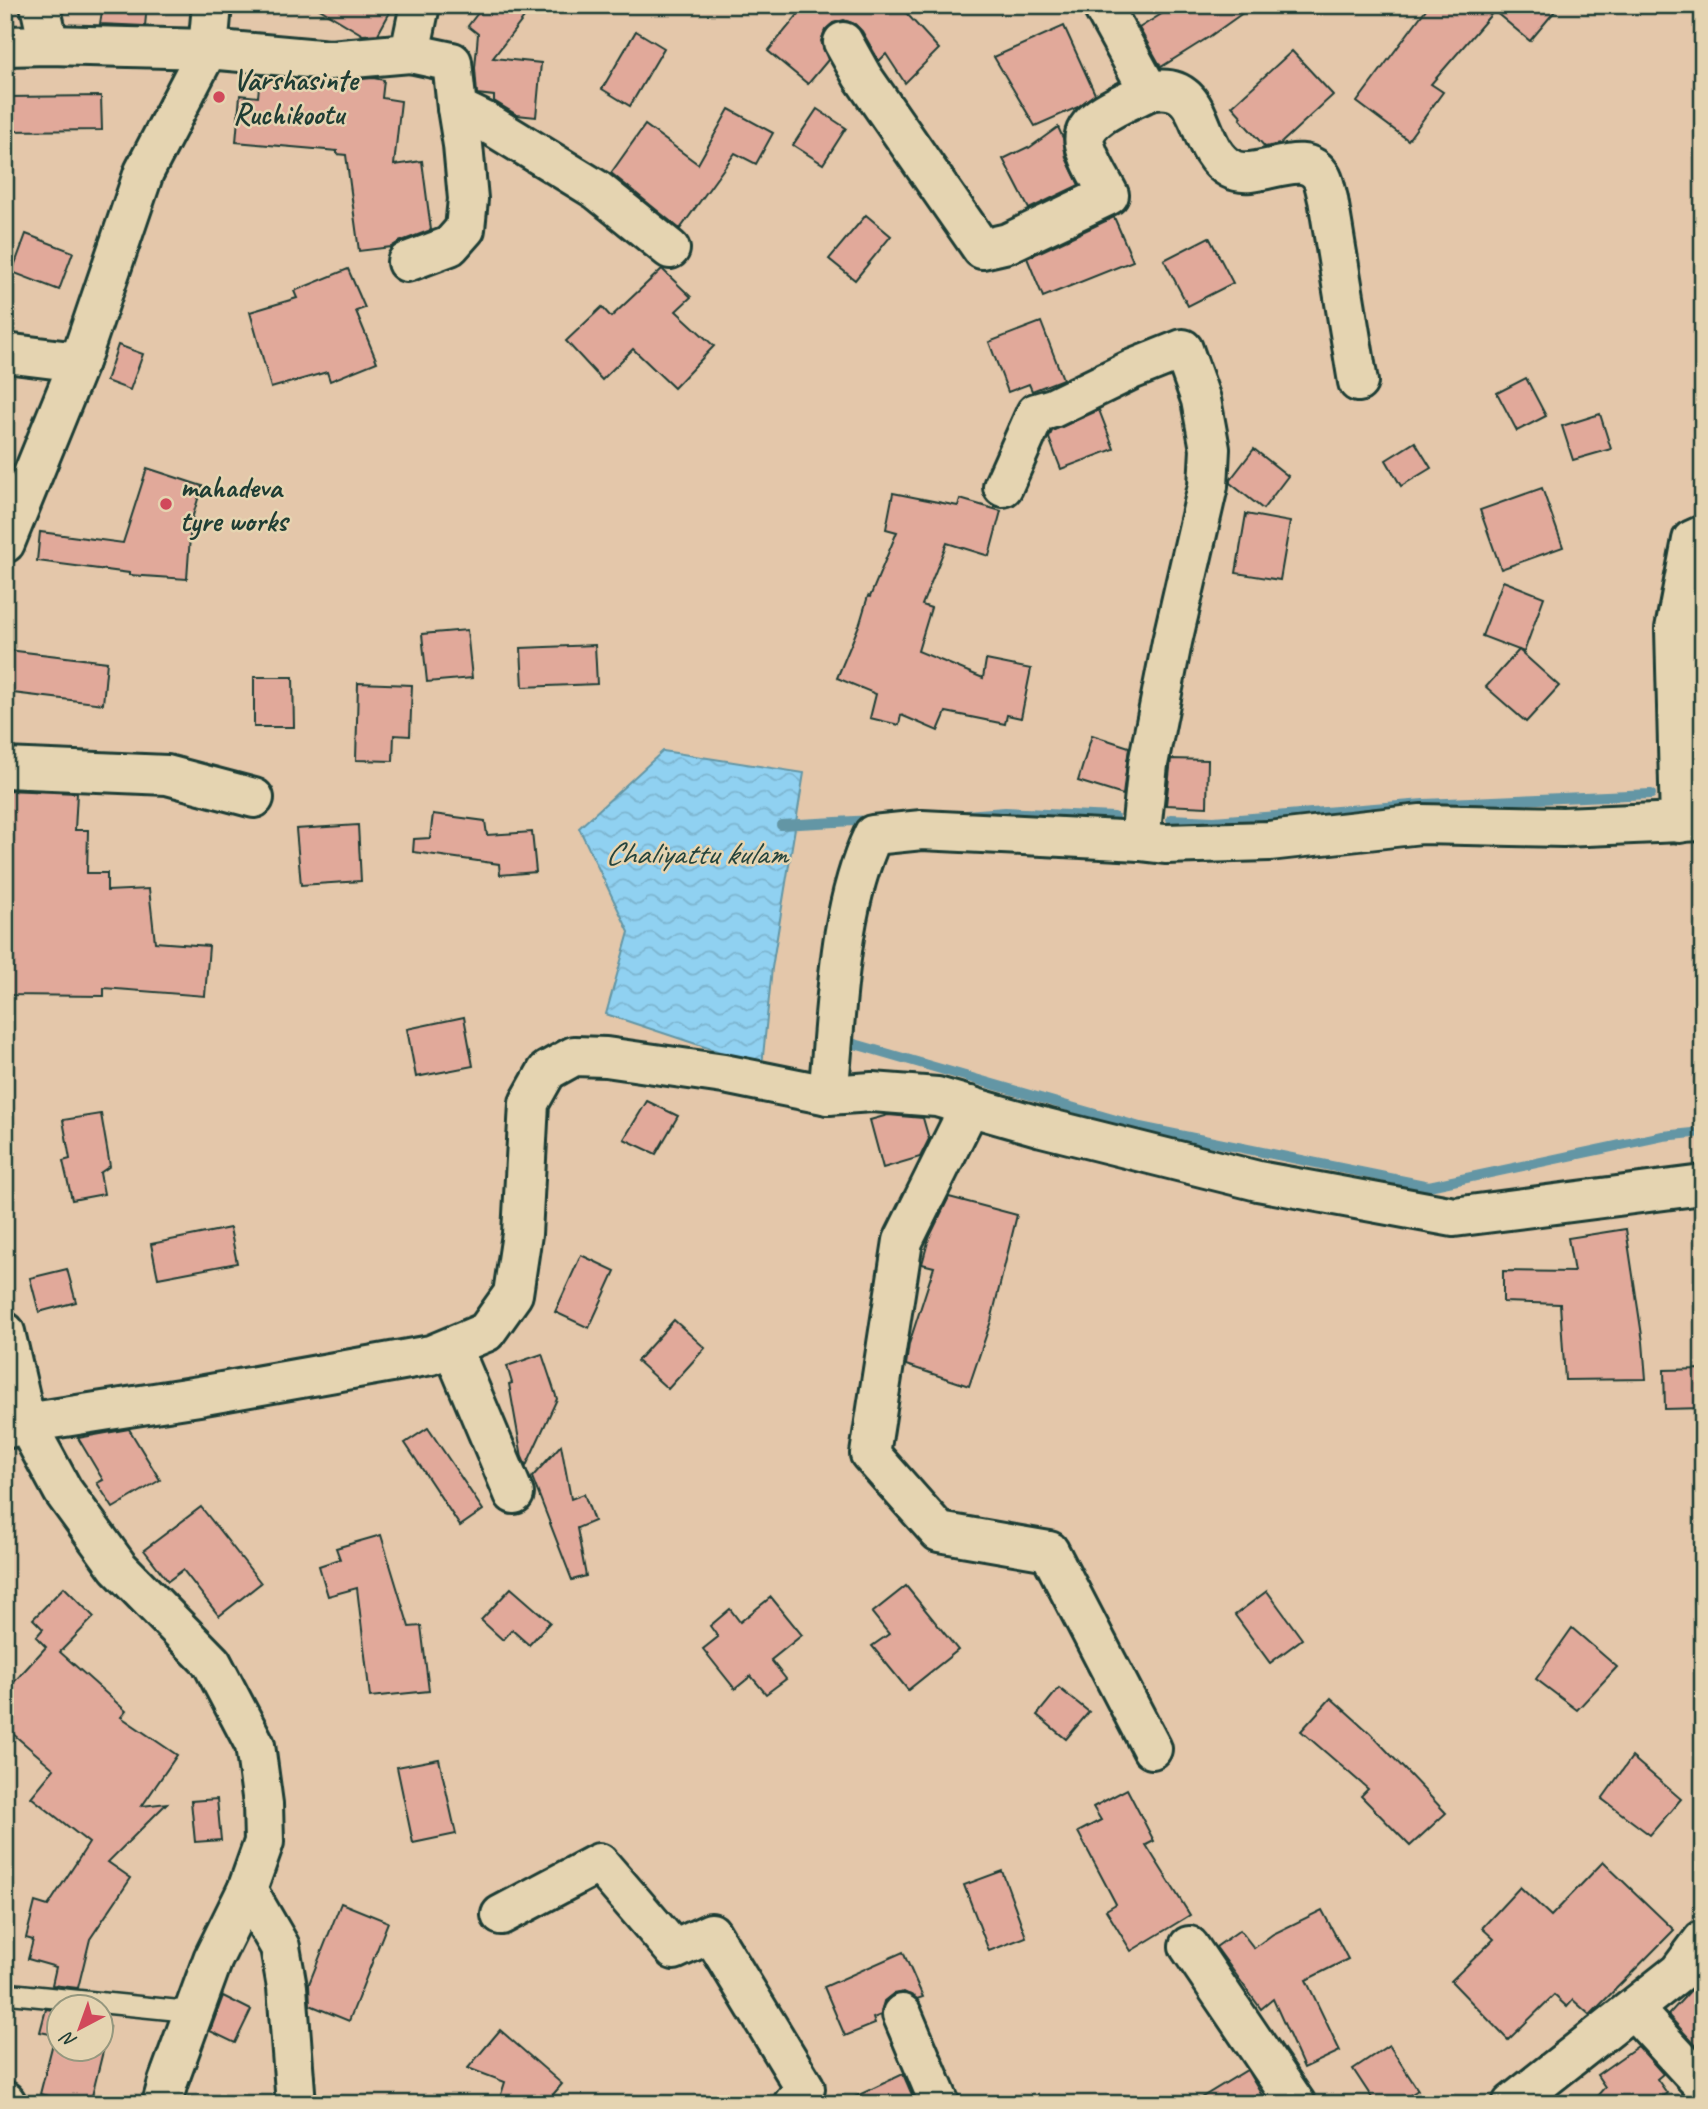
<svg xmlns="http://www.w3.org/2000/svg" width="1708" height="2109" viewBox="0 0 1708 2109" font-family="Caveat,sans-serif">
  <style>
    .water { fill: url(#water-waves); stroke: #6396a5; stroke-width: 2 }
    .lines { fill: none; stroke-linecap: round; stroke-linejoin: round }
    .stream { stroke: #6396a5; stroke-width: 10 }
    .building { fill: #e1a99a; stroke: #1f3d34; stroke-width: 2 }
    .lane-casing { stroke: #1f3d34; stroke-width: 24 }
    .street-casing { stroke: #1f3d34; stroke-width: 44 }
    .secondary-casing { stroke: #1f3d34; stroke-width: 44 }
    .lane { stroke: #e5d4b1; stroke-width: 19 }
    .street { stroke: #e5d4b1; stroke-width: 38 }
    .secondary { stroke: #e5d4b1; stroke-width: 38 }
    .poi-dot { fill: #d1495b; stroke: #e5d4b1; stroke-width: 2.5 }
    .labels { text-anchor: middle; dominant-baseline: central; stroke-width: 5; stroke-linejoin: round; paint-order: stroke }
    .poi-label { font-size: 30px; font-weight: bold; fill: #1f3d34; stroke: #e5d4b1; text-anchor: start }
    .water-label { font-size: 32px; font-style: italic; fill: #25443d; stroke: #e5d4b1 }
  </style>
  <defs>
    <pattern id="water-waves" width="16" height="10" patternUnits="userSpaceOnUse" patternTransform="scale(1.75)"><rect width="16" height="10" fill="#90d1f1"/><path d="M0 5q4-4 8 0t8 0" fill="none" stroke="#7cb4cf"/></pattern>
  </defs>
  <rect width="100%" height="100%" fill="#e4c7aa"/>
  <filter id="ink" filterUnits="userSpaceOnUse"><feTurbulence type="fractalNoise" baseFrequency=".0143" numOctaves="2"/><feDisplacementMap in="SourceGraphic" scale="14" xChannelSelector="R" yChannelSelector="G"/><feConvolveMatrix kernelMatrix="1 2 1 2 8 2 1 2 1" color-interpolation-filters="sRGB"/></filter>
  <g filter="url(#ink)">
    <path class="water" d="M663,751L804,773L772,968L762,1066L606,1014L629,932L579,828Z"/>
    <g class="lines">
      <g class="stream">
        <path d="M966,815L1005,812L1114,817"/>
        <path d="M1171,819L1214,821L1424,804L1651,794"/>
        <path d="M781,825L873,820"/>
        <path d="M841,1040L1140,1127L1429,1186L1663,1136L1703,1132"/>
      </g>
    </g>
    <g class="building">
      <path d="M103,5H147L145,26L100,24Z"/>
      <path d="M313,5H394L378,34L363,35Z"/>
      <path d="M484,5H534L493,58L541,63L536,117L517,115L494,101V96L477,94L475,68L478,34L468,26Z"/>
      <path d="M806,5H899L939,49L905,83L886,54L879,61L862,31L855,24L844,20L833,23L825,30L821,41L828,60L808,84L768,51Z"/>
      <path d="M1176,5H1254L1209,37L1161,67L1139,28Z"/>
      <path d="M1429,5H1560L1530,41L1494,11L1431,84L1443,92L1408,140L1357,102Z"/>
      <path d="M1064,26L1095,94L1078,107L1035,126L994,57Z"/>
      <path d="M636,31L664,48L630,106L602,89Z"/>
      <path d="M1292,51L1333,95L1280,144L1265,147L1240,119L1242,117L1232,106Z"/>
      <path d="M260,76L328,82L373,78L384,80L382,98L401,101L394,165L422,161L431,230L399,242L391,247L359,251L346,155L337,154V151L236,142L240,95L258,97Z"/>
      <path d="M101,96L102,130L5,131V97Z"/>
      <path d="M729,109L773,133L756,164L735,153L680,229L611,173L645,125L698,164Z"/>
      <path d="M817,109L846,128L823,164L793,145Z"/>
      <path d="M1058,127L1063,138L1066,158L1079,185L1029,209L1003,159L1028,147L1029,148Z"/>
      <path d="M866,215L891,236L855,280L829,259Z"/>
      <path d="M1114,217L1133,261L1043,297L1027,258Z"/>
      <path d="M26,234L73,252L59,290L12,272Z"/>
      <path d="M1209,237L1233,283L1188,306L1164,260Z"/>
      <path d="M348,269L365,308L356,311L377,362L330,381L327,372L271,388L250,312L297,298L294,291Z"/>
      <path d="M662,269L691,297L676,311L714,346L674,388L633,349L602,380L566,341L602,307L611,317Z"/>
      <path d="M1041,322L1063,379L1032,391L1029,384L1008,392L989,342Z"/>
      <path d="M118,345L143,354L130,390L106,381Z"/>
      <path d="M1526,378L1546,416L1517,431L1497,393Z"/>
      <path d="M1099,410L1114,449L1061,469L1049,438L1052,431Z"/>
      <path d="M1600,414L1611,449L1573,460L1562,426Z"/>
      <path d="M1415,442L1431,468L1401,486L1386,460Z"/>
      <path d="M1254,449L1288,476L1263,509L1230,483V480Z"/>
      <path d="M147,468L202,486L191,522L187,579L129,575V573L37,561L40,532L123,543Z"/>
      <path d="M1542,488L1563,547L1501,569L1480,510Z"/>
      <path d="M893,493L958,506L960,499L1001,511L989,556L947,543L922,605L931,608L918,651L983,678L986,660L1031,669L1021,718L1007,715L1005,724L946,712L938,731L901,715L899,725L870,718L876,694L837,678L860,623L868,596L870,597L897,532L886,529Z"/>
      <path d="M1246,514L1290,522L1280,580L1236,573Z"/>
      <path d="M1503,581L1544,597L1524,652L1482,636Z"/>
      <path d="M467,630L472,678L427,682L422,634Z"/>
      <path d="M595,645L597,684L523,687L521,648Z"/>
      <path d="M8,650L107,662L103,704L5,692Z"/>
      <path d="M1519,650L1559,686L1526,722L1486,687Z"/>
      <path d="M254,677H293L294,727H254Z"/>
      <path d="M358,683L412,685L410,736L394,735L393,761L356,760Z"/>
      <path d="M1092,735L1129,747L1123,795L1078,781Z"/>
      <path d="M1171,759L1208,760L1207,807L1166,805Z"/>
      <path d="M5,790L77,793L75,830H88L87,873H107V891L149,889L155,942L209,946L205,996L104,988V996L5,995V874H9V818H5Z"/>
      <path d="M433,814L485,821L487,835L532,832L536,872L500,875L499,864L413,852L414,839L430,838Z"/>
      <path d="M358,825L361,881L301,885L296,829Z"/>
      <path d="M464,1017L473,1066L416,1077L407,1029Z"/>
      <path d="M647,1101L678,1116L656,1154L624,1139Z"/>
      <path d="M101,1114L110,1166L100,1173L104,1194L72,1200L63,1161L70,1159L63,1120Z"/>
      <path d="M888,1115L923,1118L929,1139L920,1157L883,1168L870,1120Z"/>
      <path d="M949,1197L1017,1215L991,1321L969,1386L906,1365L909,1344L934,1267L922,1264L929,1238Z"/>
      <path d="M230,1228L237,1263L158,1278L151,1244Z"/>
      <path d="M1626,1229L1643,1342L1646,1379L1565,1380L1560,1304L1503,1302V1271L1574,1272L1568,1238Z"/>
      <path d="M581,1255L615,1271L589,1328L555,1312Z"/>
      <path d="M67,1269L76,1302L39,1312L30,1278Z"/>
      <path d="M674,1320L705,1348L668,1389L637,1361Z"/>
      <path d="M542,1354L557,1399L526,1466L522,1457L509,1384L512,1383L507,1366Z"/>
      <path d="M1703,1369V1408L1665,1409L1664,1370Z"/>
      <path d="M428,1428L483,1510L460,1526L405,1443Z"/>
      <path d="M129,1429L160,1480L113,1508L97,1483L103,1480L78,1438Z"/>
      <path d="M561,1445L571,1499L584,1494L594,1521L577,1528L586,1576L572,1580L532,1477Z"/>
      <path d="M201,1507L261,1583L219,1616L183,1570L168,1581L144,1550Z"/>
      <path d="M381,1535L409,1627L421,1626L429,1691L370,1697L357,1588L328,1596L319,1566L340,1559L336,1548Z"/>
      <path d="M906,1586L958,1650L908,1690L872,1646L889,1634L872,1613Z"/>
      <path d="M64,1587L94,1617L60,1652L126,1711L121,1717L177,1755L142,1806L167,1803L108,1862L131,1878L90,1939L78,1988L52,1985L56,1967L28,1959L33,1940L26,1938L35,1902L48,1906L89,1843L31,1797L54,1769L5,1727V1692L46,1647L36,1637L43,1629L33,1619Z"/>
      <path d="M511,1588L550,1622L529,1645L512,1630L503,1640L481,1620Z"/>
      <path d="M1267,1591L1302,1639L1270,1663L1235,1615Z"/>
      <path d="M771,1597L802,1635L771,1660L786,1679L766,1694L751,1676L735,1689L703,1649L718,1637L710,1626L730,1609L740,1622Z"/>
      <path d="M1572,1628L1617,1667L1577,1710L1536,1679Z"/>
      <path d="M1059,1688L1089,1712L1066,1739L1037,1715Z"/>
      <path d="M1331,1698L1370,1733L1446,1813L1410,1846L1361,1796L1368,1789L1301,1731Z"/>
      <path d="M1632,1757L1681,1799L1650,1835L1602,1799Z"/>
      <path d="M439,1759L456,1834L413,1843L397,1767Z"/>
      <path d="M1127,1789L1154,1841L1146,1845L1190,1915L1131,1951L1106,1910L1116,1904L1078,1832L1101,1820L1093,1807Z"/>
      <path d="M217,1799L221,1840L195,1842L191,1801Z"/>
      <path d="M1603,1862L1674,1930L1590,2015L1573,2000L1567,2007L1554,1995L1508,2040L1451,1981L1494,1939L1482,1928L1520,1887L1551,1916Z"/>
      <path d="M1002,1871L1026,1937L989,1951L964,1885Z"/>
      <path d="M341,1903L388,1922L349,2021L310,2005L309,1984Z"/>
      <path d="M1322,1910L1348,1959L1306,1980L1340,2051L1304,2068L1273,1999L1261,2009L1216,1947L1240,1930L1254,1948L1273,1934Z"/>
      <path d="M903,1952L923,1997L917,1999L904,1992L893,1994L884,2001L881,2015L873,2018L875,2024L845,2036L824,1987Z"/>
      <path d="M1703,1977V2046L1699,2049L1668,2015Z"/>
      <path d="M223,1996L251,2010L235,2043L210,2031Z"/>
      <path d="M46,2009L60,2011V2049H102V2025L109,2027L90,2104H79L40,2094L55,2035L40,2032Z"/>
      <path d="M500,2030L562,2084L545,2104H498L505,2082L468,2068Z"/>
      <path d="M1389,2045L1418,2090L1396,2104H1376L1353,2069Z"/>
      <path d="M1638,2046L1663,2074L1657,2079L1667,2093L1653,2104H1590L1605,2087L1597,2075Z"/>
      <path d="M1247,2070L1267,2104H1191Z"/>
      <path d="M903,2074L916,2104H840Z"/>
    </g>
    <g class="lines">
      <defs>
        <path id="lane" d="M5,1993L194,2012"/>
        <g id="street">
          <path d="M40,5L49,45"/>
          <path d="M843,42L862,76L982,249L1008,243L1109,195C1101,179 1089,162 1085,144C1079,118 1129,101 1149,91L1102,5"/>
          <path d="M5,46L49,45L208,49L330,60L410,53L420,5"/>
          <path d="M410,53L452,62L457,108L486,122L597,190L670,249"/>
          <path d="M1149,91C1208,78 1192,148 1231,169C1258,183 1304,144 1322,178C1325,184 1326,192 1328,199L1358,382"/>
          <path d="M407,262L450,246L465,229L468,199L463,145L457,108"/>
          <path d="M5,353L79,362"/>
          <path d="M1003,487L1036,413L1053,408L1133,369L1183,349L1201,400L1210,449L1208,486L1172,642L1148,764L1140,841L1165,844L1269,841L1421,824L1563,827L1703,821"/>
          <path d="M5,768L167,775L254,798"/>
          <path d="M1680,823L1675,629L1692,540L1703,535"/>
          <path d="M828,1095C837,1011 837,912 873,835L922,830L1140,841"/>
          <path d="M970,1106L903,1241L870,1454L939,1532L1049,1551L1152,1749"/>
          <path d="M452,1347L514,1494"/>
          <path d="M5,1429L26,1423L199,1396L431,1355L486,1332L513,1294L522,1234L529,1103L547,1071L574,1056L606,1057L724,1074L828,1095L872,1092L937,1097L1042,1127L1258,1181L1454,1217L1703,1185"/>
          <path d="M247,1890L280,1947L287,1987L296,2104"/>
          <path d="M501,1915L599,1863L674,1950L711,1933L805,2088L793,2104"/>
          <path d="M1189,1946L1296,2104"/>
          <path d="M1633,2009L1703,2085"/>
          <path d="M902,2014L940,2104"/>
          <path d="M5,2101L7,2104"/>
          <path d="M1512,2104L1679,1972L1703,1940"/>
        </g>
        <g id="secondary">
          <path d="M5,543L82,354L144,172L208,49L212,5"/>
          <path d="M5,1332L26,1423L63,1491L118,1567L212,1663L255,1745L263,1804L264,1842L247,1890L213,1959L168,2082L162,2104"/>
        </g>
      </defs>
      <use href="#lane" class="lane-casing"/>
      <use href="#street" class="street-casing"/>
      <use href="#secondary" class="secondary-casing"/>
      <use href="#lane" class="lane"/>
      <use href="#street" class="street"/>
      <use href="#secondary" class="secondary"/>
    </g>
  </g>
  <g class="poi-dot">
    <circle cx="219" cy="97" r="7"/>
    <circle cx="166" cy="504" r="7"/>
  </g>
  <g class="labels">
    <g class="poi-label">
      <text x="233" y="80">Varshasinte<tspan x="233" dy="34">Ruchikootu</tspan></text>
      <text x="180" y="487">mahadeva<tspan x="180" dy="34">tyre works</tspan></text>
    </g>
    <g class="water-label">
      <text x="696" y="853">Chaliyattu kulam</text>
    </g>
  </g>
  <rect width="1708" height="2109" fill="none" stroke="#e5d4b1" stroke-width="28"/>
  <rect x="14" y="14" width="1680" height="2081" fill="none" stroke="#1f3d34" stroke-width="2.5" filter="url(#ink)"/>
  <g transform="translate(80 2028) rotate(221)"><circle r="33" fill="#e5d4b1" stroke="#96987f" stroke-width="2"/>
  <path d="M0-5L12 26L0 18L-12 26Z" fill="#d1495b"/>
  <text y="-10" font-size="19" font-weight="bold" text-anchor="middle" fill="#1f3d34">N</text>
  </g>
</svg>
